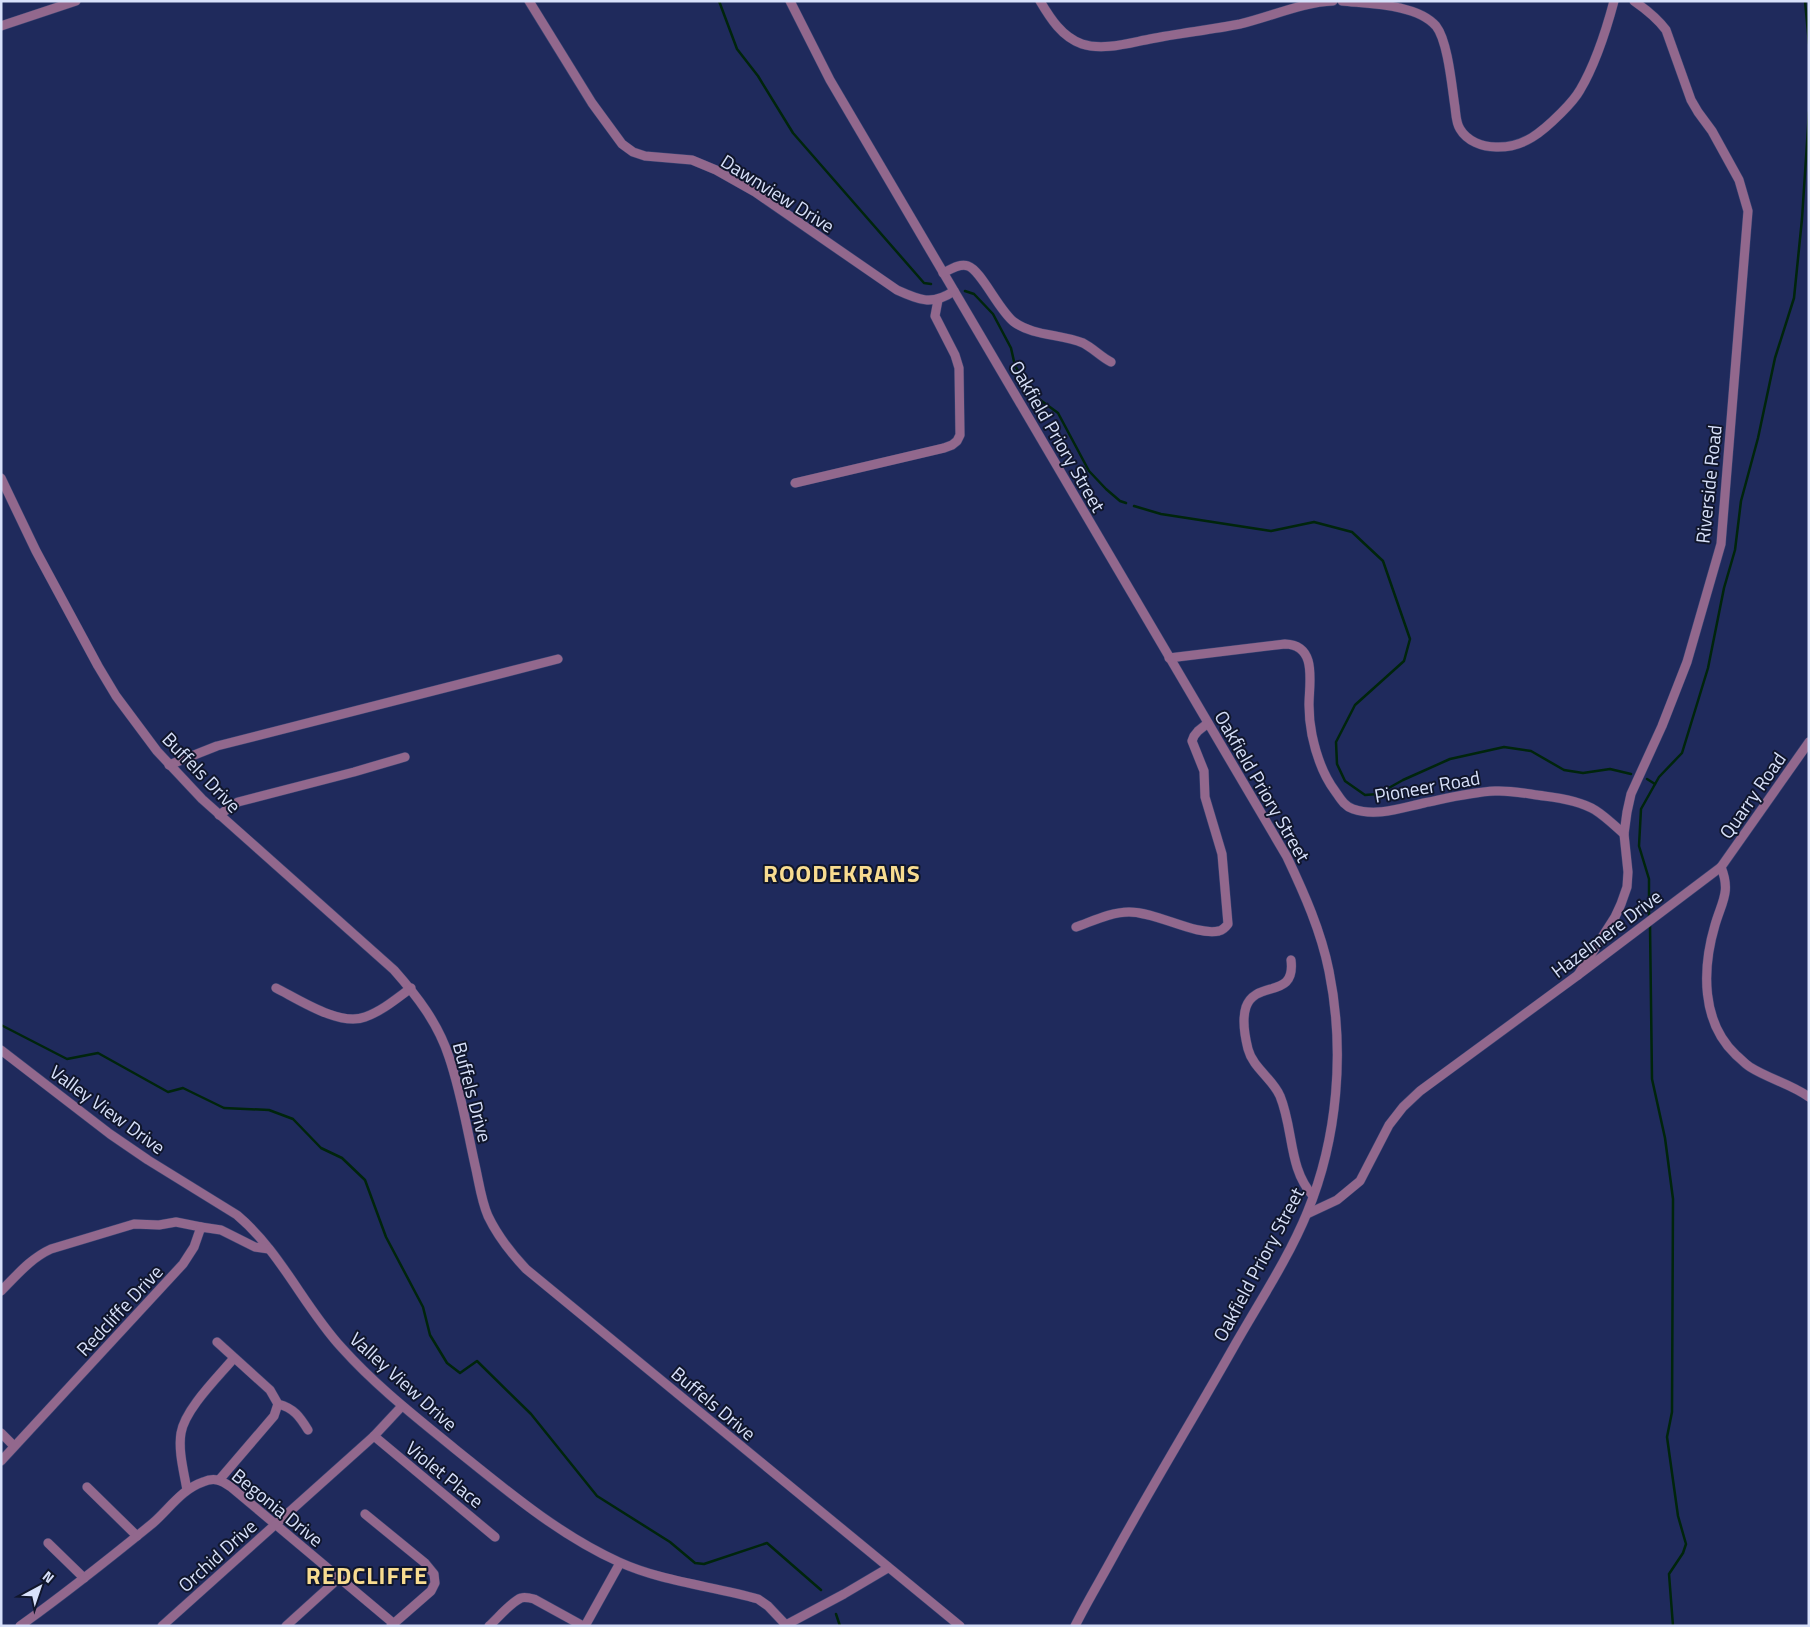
<svg xmlns="http://www.w3.org/2000/svg" width="1810" height="1627" viewBox="0 0 1810 1627" font-family="'Titillium Web',sans-serif">
  <style>
    .lines { fill: none; stroke-linecap: round; stroke-linejoin: round }
    .stream { stroke: #00250c; stroke-width: 2.5 }
    .minor-casing { stroke: #394472; stroke-width: 10 }
    .minor { stroke: #92688d; stroke-width: 9 }
    .labels { text-anchor: middle; dominant-baseline: central; stroke-width: 4; stroke-linejoin: round; paint-order: stroke }
    .street-label { font-size: 19px; fill: #d8e1fa; stroke: #10162c }
    .district-label { font-size: 24px; font-weight: bold; letter-spacing: 1px; fill: #f8dc90; stroke: #10162c }
  </style>
  <rect width="100%" height="100%" fill="#1f2a5c"/>
  <g class="lines">
    <g class="stream">
      <path d="M719,1L737,49L758,76L793,133L924,283L931,284"/>
      <path d="M1805,1L1809,44"/>
      <path d="M965,291L974,294L993,314L1011,348L1015,366L1035,396L1058,413L1089,471L1106,489L1120,501L1126,503"/>
      <path d="M1134,506L1161,514L1271,531L1314,522L1352,532L1383,561L1410,639L1404,661L1355,705L1336,742L1337,764L1345,781L1365,795L1378,794L1403,780L1450,759L1504,747L1531,751L1564,770L1583,773L1610,769L1631,774"/>
      <path d="M1647,779L1655,784"/>
      <path d="M1649,917V879L1639,846L1641,809L1659,777L1682,753L1708,668L1724,588L1735,550L1741,501L1758,438L1775,358L1794,298L1802,219L1809,112"/>
      <path d="M1650,925L1652,1079L1665,1138L1673,1199L1672,1412L1667,1437L1678,1516L1686,1544L1683,1553L1669,1574L1673,1626"/>
      <path d="M1,1025L67,1059L98,1053L168,1092L183,1088L224,1108L269,1110L293,1119L321,1148L342,1158L365,1180L386,1237L423,1307L430,1335L447,1363L460,1373L477,1361L531,1414L597,1496L670,1542L695,1563L704,1564L767,1543L821,1590"/>
      <path d="M836,1614L840,1626"/>
    </g>
    <defs>
      <g id="minor">
        <path d="M529,1L592,103L622,144L633,152L645,156L692,160L716,170L755,192L897,290C919,300 932,306 954,291"/>
        <path d="M790,1L830,80L1287,857C1304,893 1321,931 1329,971C1345,1050 1338,1138 1307,1213C1289,1257 1260,1301 1236,1343C1196,1414 1153,1484 1114,1555C1101,1579 1087,1602 1075,1626"/>
        <path d="M1040,1C1050,18 1062,37 1082,44C1103,51 1129,43 1150,39C1180,33 1210,30 1240,24C1270,17 1303,2 1333,1"/>
        <path d="M1342,1C1370,4 1417,4 1436,26C1448,41 1452,88 1455,107C1456,115 1456,123 1460,129C1467,141 1482,147 1496,147C1524,148 1542,132 1561,113C1568,106 1575,99 1580,90C1596,63 1606,31 1614,1"/>
        <path d="M1,26L76,1"/>
        <path d="M943,273C951,269 960,263 968,266C981,270 999,311 1014,322C1033,336 1061,334 1083,343C1093,348 1101,357 1111,362"/>
        <path d="M1,478L36,551L98,666L116,696L157,751L202,799L394,970C417,996 438,1023 449,1057C461,1092 467,1129 475,1165C479,1182 481,1200 488,1216C498,1237 511,1253 526,1269L960,1626"/>
        <path d="M795,483L944,448L952,445L957,441L960,435L959,368L955,355L935,316L938,300"/>
        <path d="M1169,658L1285,644C1318,645 1309,683 1309,705C1309,715 1310,725 1312,735C1316,754 1323,775 1335,791C1340,798 1344,806 1353,809C1376,817 1401,808 1424,803C1448,798 1471,792 1495,791C1511,790 1528,794 1544,796C1561,798 1580,801 1595,810C1606,817 1615,826 1624,834"/>
        <path d="M169,765L217,746L558,659"/>
        <path d="M219,815L238,802L354,772L405,757"/>
        <path d="M1721,867C1731,892 1722,901 1715,925C1702,969 1701,1022 1736,1055C1741,1059 1745,1064 1750,1067C1769,1079 1791,1084 1809,1097"/>
        <path d="M1076,927C1093,921 1111,912 1129,912C1157,912 1195,936 1219,931C1223,930 1225,928 1228,924L1222,854L1205,797L1204,771L1192,741L1194,736L1198,731L1208,723"/>
        <path d="M1291,960C1296,1000 1256,979 1246,1007C1242,1019 1245,1037 1248,1049C1253,1068 1272,1078 1280,1096C1294,1130 1288,1168 1313,1196"/>
        <path d="M1578,975L1615,917L1621,904L1627,887L1628,872L1624,834L1627,812L1631,794L1662,726L1687,662L1721,544L1748,211L1739,180L1712,131L1698,112L1691,100L1666,30C1657,18 1647,10 1634,1"/>
        <path d="M276,988C298,999 340,1027 365,1017C382,1011 396,999 411,988"/>
        <path d="M1,1050L110,1134L148,1160L237,1215C281,1252 304,1307 342,1348C376,1386 416,1417 455,1449C506,1490 559,1535 619,1562C663,1582 713,1586 758,1599L768,1606L786,1625"/>
        <path d="M1307,1214L1337,1200L1360,1181L1389,1125L1403,1107L1420,1091L1578,975L1721,867L1809,742"/>
        <path d="M1,1291C17,1275 31,1258 51,1249L134,1224L159,1225L176,1222L201,1227"/>
        <path d="M217,1342L270,1390L278,1404C294,1408 300,1417 308,1430"/>
        <path d="M1,1433L14,1446"/>
        <path d="M374,1436L495,1537"/>
        <path d="M1,1461L183,1264L194,1247L201,1227L221,1230L255,1247L269,1249"/>
        <path d="M220,1479L274,1416L278,1404"/>
        <path d="M87,1487L137,1536"/>
        <path d="M187,1490C184,1472 178,1451 181,1433C185,1409 218,1377 234,1358"/>
        <path d="M365,1514L425,1563L434,1574L435,1583L431,1591L391,1626"/>
        <path d="M48,1543L84,1578"/>
        <path d="M20,1626C66,1593 110,1558 153,1523C169,1509 182,1489 203,1482C214,1477 221,1480 231,1487L393,1623"/>
        <path d="M162,1626L374,1436L402,1406"/>
        <path d="M286,1626L339,1578"/>
        <path d="M489,1626C497,1619 511,1602 521,1598C525,1597 530,1598 534,1599L583,1626"/>
        <path d="M585,1626L620,1563"/>
        <path d="M784,1626L844,1594L888,1568"/>
      </g>
    </defs>
    <use href="#minor" class="minor-casing"/>
    <use href="#minor" class="minor"/>
  </g>
  <g class="labels">
    <g class="street-label">
      <text transform="translate(778 193) rotate(32)">Dawnview Drive</text>
      <text transform="translate(1058 436) rotate(60)">Oakfield Priory Street</text>
      <text transform="translate(1708 484) rotate(-84)">Riverside Road</text>
      <text transform="translate(202 772) rotate(46)">Buffels Drive</text>
      <text transform="translate(1263 786) rotate(60)">Oakfield Priory Street</text>
      <text transform="translate(1427 786) rotate(-10)">Pioneer Road</text>
      <text transform="translate(1752 795) rotate(-55)">Quarry Road</text>
      <text transform="translate(1606 933) rotate(-37)">Hazelmere Drive</text>
      <text transform="translate(473 1092) rotate(75)">Buffels Drive</text>
      <text transform="translate(108 1109) rotate(36)">Valley View Drive</text>
      <text transform="translate(1258 1264) rotate(-62)">Oakfield Priory Street</text>
      <text transform="translate(119 1310) rotate(-47)">Redcliffe Drive</text>
      <text transform="translate(404 1381) rotate(42)">Valley View Drive</text>
      <text transform="translate(714 1403) rotate(40)">Buffels Drive</text>
      <text transform="translate(445 1474) rotate(39)">Violet Place</text>
      <text transform="translate(278 1507) rotate(39)">Begonia Drive</text>
      <text transform="translate(217 1555) rotate(-42)">Orchid Drive</text>
    </g>
    <g class="district-label">
      <text x="842" y="873">ROODEKRANS</text>
      <text x="367" y="1575">REDCLIFFE</text>
    </g>
  </g>
  <rect width="1810" height="1627" fill="none" stroke="#d8e1fa" stroke-width="5"/>
  <g transform="translate(40 1587) rotate(40)" stroke="#10162c" stroke-width="4" paint-order="stroke">
  <path d="M0-4L9 19L0 12L-9 19Z" fill="#d8e1fa"/>
  <text y="-8" font-size="14" font-weight="bold" text-anchor="middle" fill="#d8e1fa">N</text>
  </g>
</svg>
